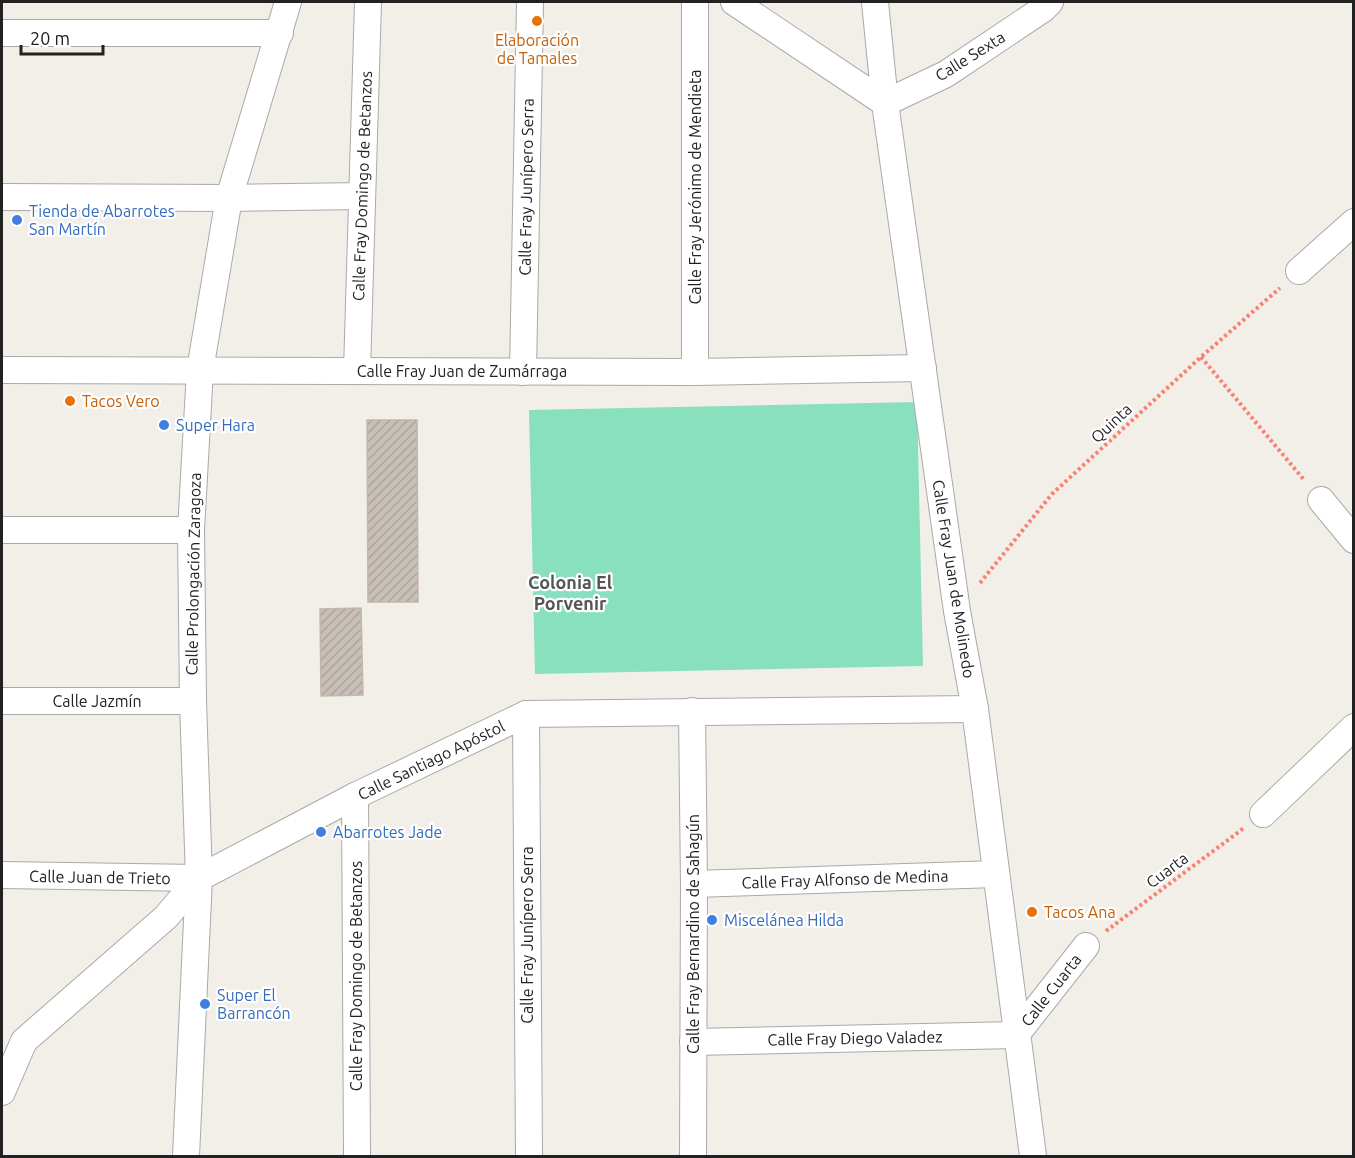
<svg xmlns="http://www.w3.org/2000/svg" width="1355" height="1158" viewBox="0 0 1355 1158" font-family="Ubuntu,sans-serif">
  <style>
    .pitch { fill: #88e0be }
    .building { fill: url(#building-hatch); stroke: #c4b6ab; stroke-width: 1.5 }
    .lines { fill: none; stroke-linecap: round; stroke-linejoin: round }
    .street-casing { stroke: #a9a9a9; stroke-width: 28 }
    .path { stroke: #fa8072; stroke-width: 4; stroke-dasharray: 3 3; stroke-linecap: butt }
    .street { stroke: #fff; stroke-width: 26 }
    .food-dot { fill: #e8710a; stroke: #fff; stroke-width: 2 }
    .shop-dot { fill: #3f7fe0; stroke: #fff; stroke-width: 2 }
    .labels { text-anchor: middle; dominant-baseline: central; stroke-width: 4.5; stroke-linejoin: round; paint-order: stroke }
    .food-label { font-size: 16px; fill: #c56008; stroke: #fff; text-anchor: start }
    .street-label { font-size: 16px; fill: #222; stroke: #fff }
    .shop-label { font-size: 16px; fill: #366cbe; stroke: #fff; text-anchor: start }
    .neighbourhood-label { font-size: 18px; font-weight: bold; fill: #555; stroke: #fff }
  </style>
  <defs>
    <pattern id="building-hatch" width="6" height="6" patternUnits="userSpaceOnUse" patternTransform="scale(1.5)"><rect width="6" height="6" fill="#c7bfb8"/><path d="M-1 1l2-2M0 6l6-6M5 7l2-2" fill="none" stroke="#aba49e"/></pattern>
  </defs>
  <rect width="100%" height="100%" fill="#f2efe9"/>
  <path class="pitch" d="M917,402L923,666L535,674L529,410Z"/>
  <g class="building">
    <path d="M367,420H417L418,602H368Z"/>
    <path d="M361,608L363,695L321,696L320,609Z"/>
  </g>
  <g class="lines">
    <defs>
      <g id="street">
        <path d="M695,2V372"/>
        <path d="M734,2L885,103L946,74L1043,9L1050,2"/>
        <path d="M875,2L885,103L957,611L975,709L1033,1156"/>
        <path d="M2,33H280"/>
        <path d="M2,197L229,198L362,196"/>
        <path d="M1299,271L1354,222"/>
        <path d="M2,370L695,372L923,368"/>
        <path d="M357,371L368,2"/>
        <path d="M523,372L530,2"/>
        <path d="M1321,500L1354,540"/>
        <path d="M2,530H191"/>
        <path d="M2,701H193"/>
        <path d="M692,711L694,884L693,1156"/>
        <path d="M526,714L529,1156"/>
        <path d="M355,796L357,1156"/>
        <path d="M1263,814L1354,727"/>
        <path d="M2,875L199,878"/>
        <path d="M694,884L996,874"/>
        <path d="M693,1042L1016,1035L1086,946"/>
        <path d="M2,1092L24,1041L166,917L199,878L355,796L526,714L975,709"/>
        <path d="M186,1156L199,878L193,701L191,530L200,370L229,198L288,2"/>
      </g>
    </defs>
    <use href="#street" class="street-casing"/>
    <g class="path">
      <path d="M1201,357L1305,481"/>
      <path d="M980,583L1052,494L1201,357L1280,288"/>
      <path d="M1106,931L1244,828"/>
    </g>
    <use href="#street" class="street"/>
  </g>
  <g class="food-dot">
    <circle cx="537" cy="21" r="6"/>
    <circle cx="70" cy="401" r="6"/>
    <circle cx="1032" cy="912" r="6"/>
  </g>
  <g class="shop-dot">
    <circle cx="17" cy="220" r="6"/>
    <circle cx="164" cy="425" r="6"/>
    <circle cx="321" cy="832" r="6"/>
    <circle cx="712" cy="920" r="6"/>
    <circle cx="205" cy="1004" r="6"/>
  </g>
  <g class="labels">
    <g class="food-label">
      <text x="537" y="40" text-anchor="middle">Elaboración<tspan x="537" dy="18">de Tamales</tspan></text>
      <text x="82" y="401">Tacos Vero</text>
      <text x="1044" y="912">Tacos Ana</text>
    </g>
    <g class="street-label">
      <text transform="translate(970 56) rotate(-32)">Calle Sexta</text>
      <text transform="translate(362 186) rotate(-88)">Calle Fray Domingo de Betanzos</text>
      <text transform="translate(526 187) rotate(-89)">Calle Fray Junípero Serra</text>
      <text transform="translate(695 187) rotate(-90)">Calle Fray Jerónimo de Mendieta</text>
      <text x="462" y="371">Calle Fray Juan de Zumárraga</text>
      <text transform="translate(1111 423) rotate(-43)">Quinta</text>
      <text transform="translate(193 574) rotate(-89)">Calle Prolongación Zaragoza</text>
      <text transform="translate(954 579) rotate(81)">Calle Fray Juan de Molinedo</text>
      <text x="97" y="701">Calle Jazmín</text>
      <text transform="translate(431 760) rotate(-26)">Calle Santiago Apóstol</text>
      <text transform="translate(1167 870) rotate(-37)">Cuarta</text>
      <text transform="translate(100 877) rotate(1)">Calle Juan de Trieto</text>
      <text transform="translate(845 879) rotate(-2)">Calle Fray Alfonso de Medina</text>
      <text transform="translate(693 934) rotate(-90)">Calle Fray Bernardino de Sahagún</text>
      <text transform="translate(527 935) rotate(-90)">Calle Fray Junípero Serra</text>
      <text transform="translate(356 976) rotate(-90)">Calle Fray Domingo de Betanzos</text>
      <text transform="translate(1051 990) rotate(-52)">Calle Cuarta</text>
      <text transform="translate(855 1038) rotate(-1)">Calle Fray Diego Valadez</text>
    </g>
    <g class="shop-label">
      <text x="29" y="211">Tienda de Abarrotes<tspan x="29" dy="18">San Martín</tspan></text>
      <text x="176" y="425">Super Hara</text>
      <text x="333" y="832">Abarrotes Jade</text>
      <text x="724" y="920">Miscelánea Hilda</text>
      <text x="217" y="995">Super El<tspan x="217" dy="18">Barrancón</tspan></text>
    </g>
    <g class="neighbourhood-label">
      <text x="570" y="582">Colonia El<tspan x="570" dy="21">Porvenir</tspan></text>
    </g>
  </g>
  <rect width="1355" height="1158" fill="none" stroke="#222222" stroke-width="6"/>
  <path d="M21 45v9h82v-9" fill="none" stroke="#222222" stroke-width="3"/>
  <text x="30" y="45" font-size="18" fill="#222222" stroke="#ffffff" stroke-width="4.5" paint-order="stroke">20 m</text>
</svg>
